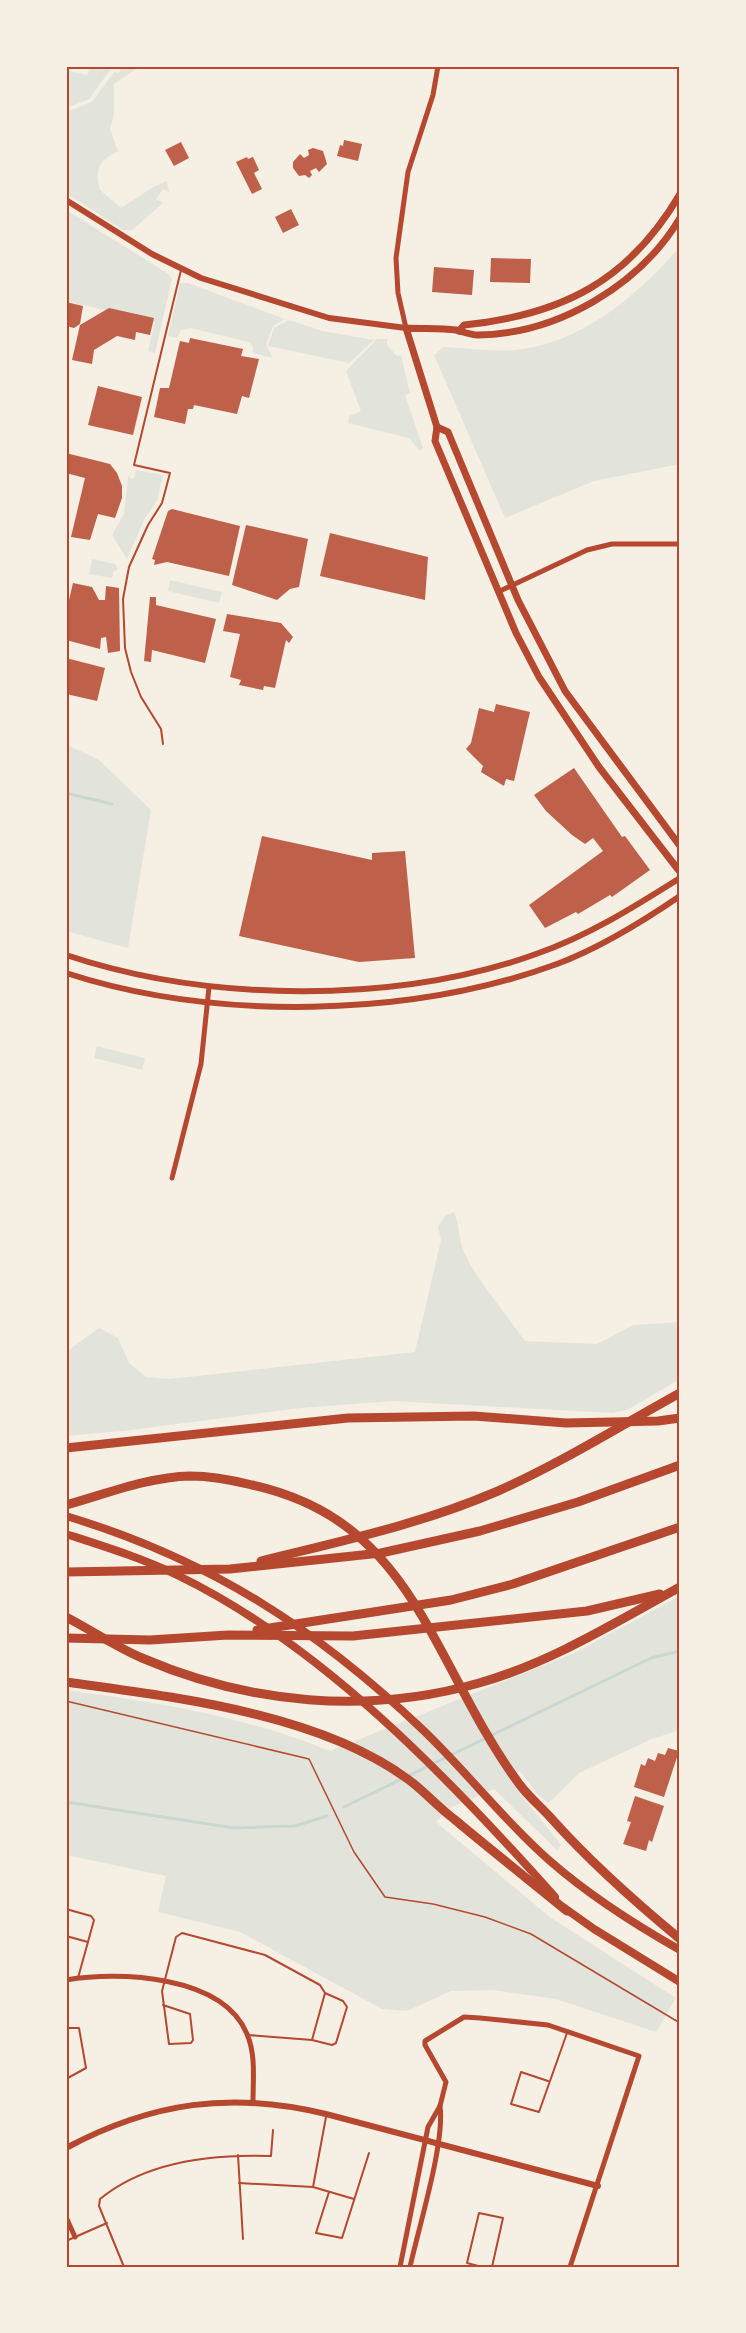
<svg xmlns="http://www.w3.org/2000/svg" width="746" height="2333" viewBox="0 0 746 2333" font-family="'Roboto Serif',serif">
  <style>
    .green { fill: #e2e4dc }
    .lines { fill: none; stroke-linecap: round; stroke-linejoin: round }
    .stream { stroke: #c9d6d2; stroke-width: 3 }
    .building { fill: #bf614a }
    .path { stroke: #b5482f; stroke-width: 1.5 }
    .service { stroke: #b5482f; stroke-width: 2 }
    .minor { stroke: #b5482f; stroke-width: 5 }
    .tertiary { stroke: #b5482f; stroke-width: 6 }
    .secondary { stroke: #b5482f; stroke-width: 7 }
    .primary { stroke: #b5482f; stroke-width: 8 }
    .motorway { stroke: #b5482f; stroke-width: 9 }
    .neatline { fill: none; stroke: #b5482f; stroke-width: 2 }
  </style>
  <rect width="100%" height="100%" fill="#f6efe4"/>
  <g class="green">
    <path d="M90,66H113L89,99L66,108V70L87,75Z"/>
    <path d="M122,66H145L134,70L114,84V114L110,129L118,151C100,160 94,168 100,190L121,208L155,186L167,181L169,192L163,189L156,199L163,203L132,230H123L66,193V112L92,102L114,72L119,73Z"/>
    <path d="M66,210L167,273L172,279L155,353L148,351L155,322L66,301Z"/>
    <path d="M680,247V464L594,481L505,518L434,355L444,347C467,348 491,352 514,350C582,344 636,296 680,247Z"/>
    <path d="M180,283H188L285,319L273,326L266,345L273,358L253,353V346L249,342L190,328L181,330L177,338L168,336Z"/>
    <path d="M289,320L322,331L374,340L349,363L268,346L274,328Z"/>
    <path d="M377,339H387V345L397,356L401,355L410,393L405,395L423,448L420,451L409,438L348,423L349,416L361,411L346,371Z"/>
    <path d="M136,470L163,475L157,501L145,518L127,559L112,535L124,514L128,478L131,472L130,478L134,479Z"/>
    <path d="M92,559L115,564L118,569L113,572L112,578L89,574Z"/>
    <path d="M170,580L222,592L219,603L168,591Z"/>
    <path d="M66,744L99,760L151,810L128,948L66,931Z"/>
    <path d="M97,1046L145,1058L142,1070L94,1058Z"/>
    <path d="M454,1212C460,1225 458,1238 464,1252C475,1277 508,1317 525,1341L597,1344L633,1325L680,1322V1379L627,1410L612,1413L392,1401L301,1408L123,1431L66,1436V1352L99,1328L118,1338L129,1363L146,1377L170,1379L415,1352L441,1240L438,1227L445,1216Z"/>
    <path d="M680,1596V1730L652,1739L579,1773L549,1803L538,1795L520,1771L509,1779L561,1845L557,1850L494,1789L450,1808L436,1822L551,1918L676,1998L656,2032L556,1999L492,1990L451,1991L407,2011L382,2009L240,1932L158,1912L166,1876L66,1855V1690C160,1703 241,1715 330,1751L574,1653Z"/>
  </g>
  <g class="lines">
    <g class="stream">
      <path d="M66,793L112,804"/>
      <path d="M66,1802L234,1828L295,1826L327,1816"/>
      <path d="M344,1807L651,1658L680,1651"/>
    </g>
  </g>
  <g class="building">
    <path d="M344,140L362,144L358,161L337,156L340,145L343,146Z"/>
    <path d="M181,142L189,158L174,166L165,150Z"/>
    <path d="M313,148L323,151L327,164L319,172L316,168L310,171L312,175L309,178L305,175L299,176L293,168V162L300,154L304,158L309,155L308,150Z"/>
    <path d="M247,157L248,159L253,157L259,170L254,173L262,189L252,194L236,162Z"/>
    <path d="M291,209L299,225L283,233L275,217Z"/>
    <path d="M491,258L531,259L530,283L490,282Z"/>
    <path d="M434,267L474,270L472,295L432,292Z"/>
    <path d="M66,302L83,306L80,324L74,328L66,326Z"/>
    <path d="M109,308L154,318L150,335L136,332L135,340L117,336L94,350L92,364L72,360L80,325Z"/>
    <path d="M190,338L243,349L241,356L259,359L249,398L242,396L237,414L194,405L193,409H188L185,424L154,417L160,388H169L180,341L189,343Z"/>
    <path d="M98,386L142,397L133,435L88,425Z"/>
    <path d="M66,453L110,464L117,473L122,486V498L115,518L98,514L90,540L71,537L85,478L66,473Z"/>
    <path d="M172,509L240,526L229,576L167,562L154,565L155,560L152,559L168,511Z"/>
    <path d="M246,525L308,539L299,587L290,589L277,600L232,585Z"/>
    <path d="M330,533L428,557L425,600L320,576Z"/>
    <path d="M73,583L92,587L99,600H105L106,586L119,588L120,651L108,653L106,637L101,638L100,649L66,640V613Z"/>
    <path d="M150,597H156V605L216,619L205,663L152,650L151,662L144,661Z"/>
    <path d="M227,614L281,623L293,637L289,643L286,640L275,688L264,686L263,690L239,685L241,680L230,677L240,634L223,631Z"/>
    <path d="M66,658L105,668L97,701L66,694Z"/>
    <path d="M496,704L530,712L514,781L506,779L504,786L481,772L483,766L466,749L471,743L479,708L494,712Z"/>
    <path d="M574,768L622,837L625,836L650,870L612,897L610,895L578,914L576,912L545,928L529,905L603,851L593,838L585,844L572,835L546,811L534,795Z"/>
    <path d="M262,836L372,860V853L405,851L415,958L359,962L239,936Z"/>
    <path d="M668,1748L679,1751L664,1797L634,1787L641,1764L645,1766L648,1758L655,1761L658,1753L665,1755Z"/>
    <path d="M635,1796L664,1806L652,1842L649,1840L646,1851L623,1844L631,1822L627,1821Z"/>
  </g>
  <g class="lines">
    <path class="path" d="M66,1701L309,1759L354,1852L385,1897L433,1904L485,1917L531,1934L680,2023"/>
    <g class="service">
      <path d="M163,744L161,729L141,697L131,672L125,648L123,599L129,567L148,525L162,503L170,473L134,465L181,270"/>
      <path d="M66,1909L91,1916L94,1920L78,1978"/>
      <path d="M66,1936L88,1942"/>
      <path d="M163,2005L190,2014L193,2040L191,2043L169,2044L162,1991L176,1937L182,1933L265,1955L320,1985L325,1993L312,2040L248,2035"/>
      <path d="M66,2028H79L86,2068L66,2079"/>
      <path d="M312,2040L332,2045L336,2043L347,2007L343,2001L325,1993"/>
      <path d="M548,2081L521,2072L511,2104L539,2112L567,2033"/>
      <path d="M238,2155L243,2239"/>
      <path d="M239,2183L313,2187L354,2199"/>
      <path d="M313,2187L326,2117"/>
      <path d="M329,2192L316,2233L342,2238L369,2153"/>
      <path d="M66,2241L107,2223"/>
      <path d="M124,2267L99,2206L100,2199C146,2161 214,2154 271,2156L273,2130"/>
      <path d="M482,2267L467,2263L479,2213L503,2218L492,2267"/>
    </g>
    <g class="minor">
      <path d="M406,328L398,293L396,258L408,172L433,95L438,66"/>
      <path d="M500,591L587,550L612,544H680"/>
      <path d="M172,1178L201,1064L209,987"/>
      <path d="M66,1980C119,1971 223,1975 247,2034C256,2055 253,2079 253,2102"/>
      <path d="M66,2217L75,2237"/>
      <path d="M400,2267L428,2127L440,2106L446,2082L425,2045V2041L464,2017L480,2018L548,2025L639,2056L570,2267"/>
      <path d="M410,2267C419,2226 445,2143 440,2106"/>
    </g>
    <g class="tertiary">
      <path d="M66,200L152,254L201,278L329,318L406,328"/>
      <path d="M66,955C207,1002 395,1005 536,954C588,936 634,907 680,878"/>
      <path d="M66,973C214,1021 410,1018 557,964C600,948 642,922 680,896"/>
      <path d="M66,2148C152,2102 231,2091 326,2114L598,2186"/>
    </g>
    <g class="secondary">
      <path d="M680,218C640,285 558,334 478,335C470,335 464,332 456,330C440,328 423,329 406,328L437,427L435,441L516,633L539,677L599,767L680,872"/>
      <path d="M459,331L464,325C562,315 629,281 680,194"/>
      <path d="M437,427L448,432L518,600L565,691L680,846"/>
    </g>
    <g class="primary">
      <path d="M66,1516C209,1559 316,1628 423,1730C467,1772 504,1821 550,1861C590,1896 634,1924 680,1950"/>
      <path d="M66,1534C103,1546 142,1558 177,1575C322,1645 449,1778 555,1897"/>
      <path d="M563,1907L594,1929L680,1982"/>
    </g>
    <g class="motorway">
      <path d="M66,1448L348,1418L474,1416L566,1423L658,1421L680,1418"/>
      <path d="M66,1505C106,1494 148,1477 190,1476C210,1476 232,1480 252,1485C333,1503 381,1546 422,1616C455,1672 481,1733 520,1785C529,1797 541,1807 551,1818C591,1863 634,1901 680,1939"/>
      <path d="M261,1561C341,1541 422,1524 498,1491C561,1463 620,1426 680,1393"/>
      <path d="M66,1572L230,1569L381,1553L480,1531L578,1502L680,1465"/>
      <path d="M66,1617C91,1630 116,1647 142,1658C249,1704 367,1715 479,1683C550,1663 616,1622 680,1587"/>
      <path d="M257,1630L451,1600L513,1584L680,1527"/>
      <path d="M66,1638L150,1640L228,1635L353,1636L587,1611L660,1594"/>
      <path d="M66,1682C174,1697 319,1713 409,1780C425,1792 438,1807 454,1819C491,1850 529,1880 567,1911"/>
    </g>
  </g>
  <rect width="746" height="2333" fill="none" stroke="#f6efe4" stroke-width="135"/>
  <rect x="68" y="68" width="610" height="2198" class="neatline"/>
</svg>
